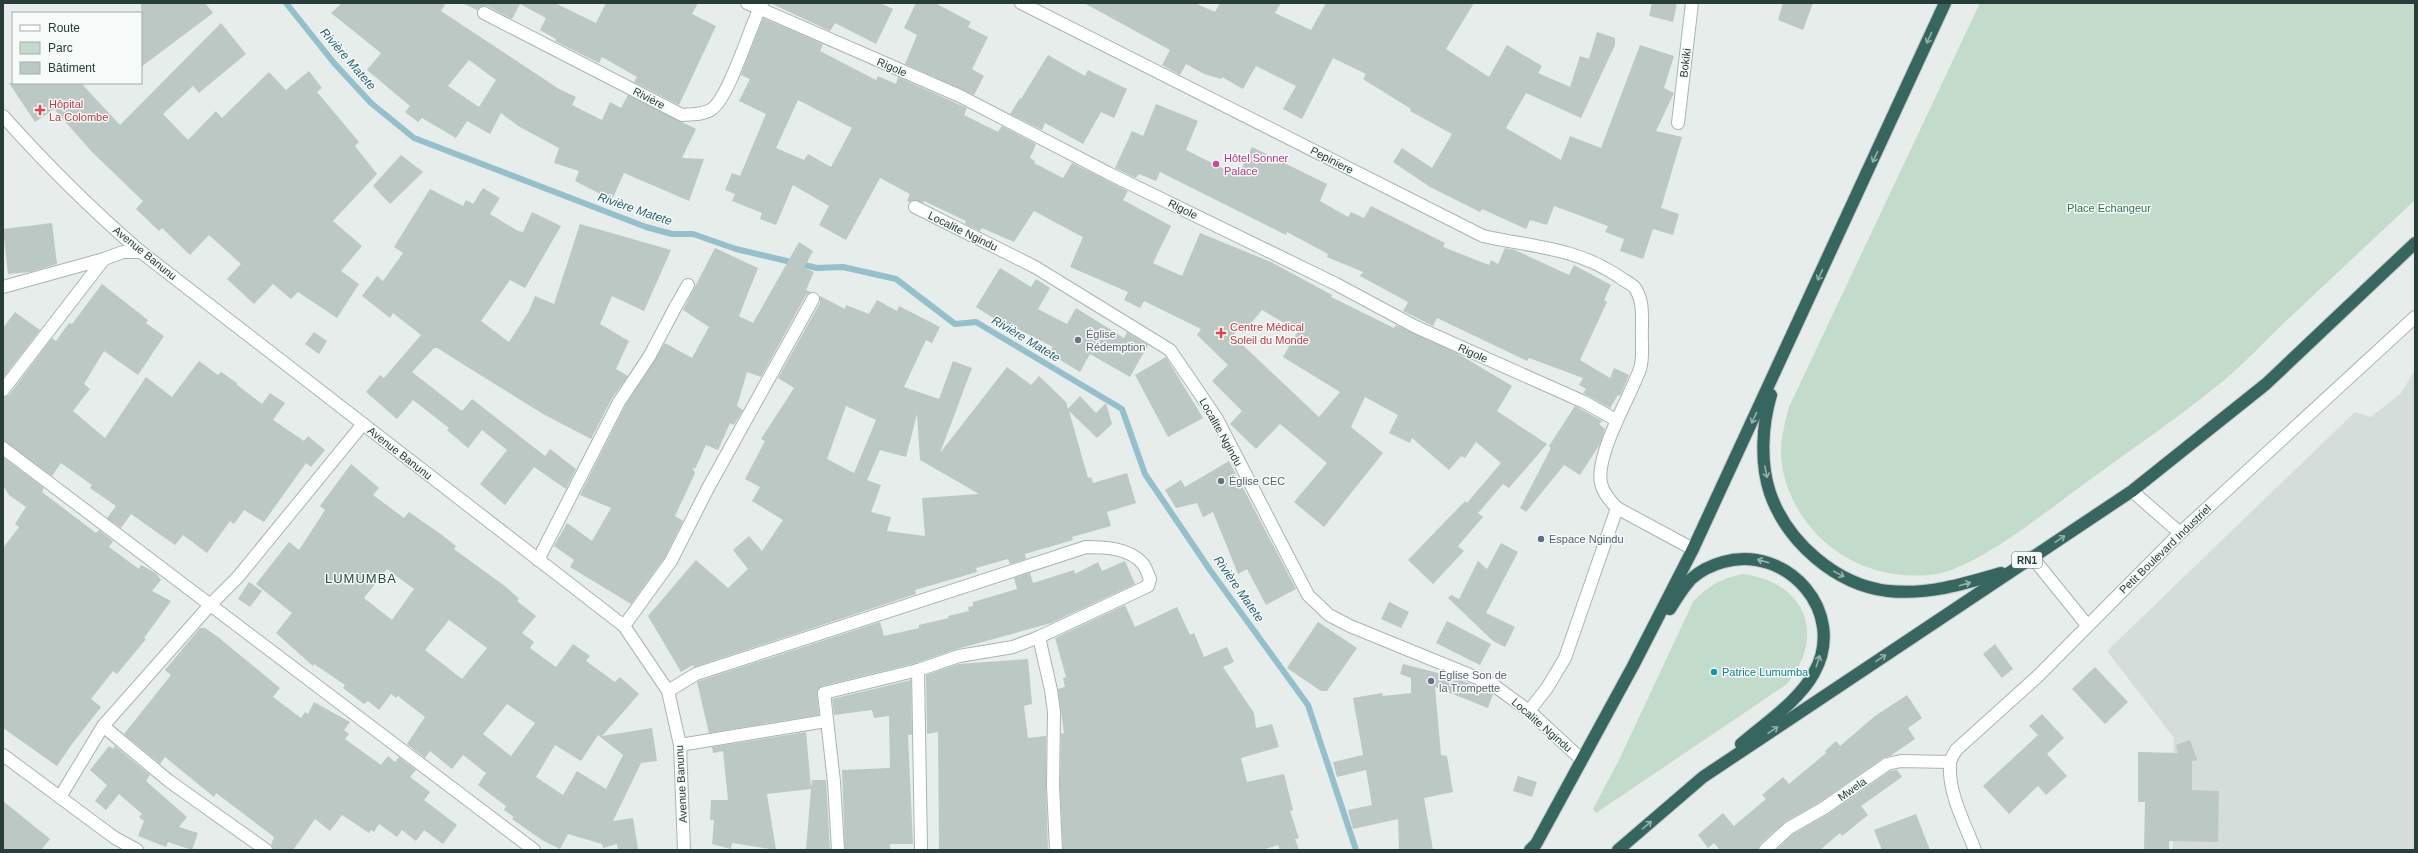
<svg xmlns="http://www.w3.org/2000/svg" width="2418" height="853" viewBox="0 0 2418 853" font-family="Helvetica,sans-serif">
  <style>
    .built { fill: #d4ddda }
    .green { fill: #c2dbca }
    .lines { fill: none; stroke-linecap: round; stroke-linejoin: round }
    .stream { stroke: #95bfcb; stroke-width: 6 }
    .building { fill: #bcc8c4; fill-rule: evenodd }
    .minor-casing { stroke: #a9b5b1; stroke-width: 14 }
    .highway-casing { stroke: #c3c9c8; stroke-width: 14 }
    .minor { stroke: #fff; stroke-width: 12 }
    .highway { stroke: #36665f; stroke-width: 12 }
    .oneway { stroke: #96b0ac }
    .health-dot { fill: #e0444e; stroke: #f6faf8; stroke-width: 1.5 }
    .hotel-dot { fill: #d1479c; stroke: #f6faf8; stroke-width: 1.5 }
    .worship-dot { fill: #6b7280; stroke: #f6faf8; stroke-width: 1.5 }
    .service-dot { fill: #5c6f8a; stroke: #f6faf8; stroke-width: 1.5 }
    .culture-dot { fill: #0f9aa8; stroke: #f6faf8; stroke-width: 1.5 }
    .labels { text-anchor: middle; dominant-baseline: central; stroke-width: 3; stroke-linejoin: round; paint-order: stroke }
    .shield { fill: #f6faf8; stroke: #657672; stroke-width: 1 }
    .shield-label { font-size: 10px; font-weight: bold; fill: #273d39 }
    .street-label { font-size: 11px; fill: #273d39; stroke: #f6faf8 }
    .health-label { font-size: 11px; fill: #be3a42; stroke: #f6faf8; text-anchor: start }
    .hotel-label { font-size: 11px; fill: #b23c85; stroke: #f6faf8; text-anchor: start }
    .park-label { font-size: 11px; fill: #366f50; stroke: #f6faf8 }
    .worship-label { font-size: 11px; fill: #5b616d; stroke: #f6faf8; text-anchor: start }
    .service-label { font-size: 11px; fill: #4e5e75; stroke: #f6faf8; text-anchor: start }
    .culture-label { font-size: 11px; fill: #0d838f; stroke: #f6faf8; text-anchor: start }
    .water-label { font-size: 12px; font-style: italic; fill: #286172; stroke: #f6faf8 }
    .quarter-label { font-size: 13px; letter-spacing: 1px; fill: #254d46; stroke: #f6faf8 }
  </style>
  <rect width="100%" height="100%" fill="#e6edea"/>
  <path class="built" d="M2415,370V850L2173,849L2174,738L2107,651L2355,412L2371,417L2401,393Z"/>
  <g class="green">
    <path d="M1980,3H2415V200C2372,240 2329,281 2286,321C2265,341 2245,363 2222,382C2173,422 2120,457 2069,495C2037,519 1975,567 1937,574C1896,580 1857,569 1826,543C1797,518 1776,476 1782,437C1784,427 1786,417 1789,407Z"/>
    <path d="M1743,574C1805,582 1827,635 1787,684L1596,813L1593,809L1619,760L1693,602C1708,586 1721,578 1743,574Z"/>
  </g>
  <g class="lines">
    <path class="stream" d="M286,3L334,63L371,103L414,138L646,227L672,234H693L736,249L817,268L843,267L896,279L955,324L976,322L1122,409L1145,474L1210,570L1308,705L1356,850"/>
  </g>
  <g class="building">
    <path d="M141,3H205L213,13L141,67Z"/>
    <path d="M342,3H446L441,11L559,89L576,97L572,105L602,120L610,102L621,108L628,95L696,129L682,158L704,159L689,201L624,173L612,200L575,181L579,171L554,163L559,148L518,126L501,113L490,134L467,121L456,138L422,118L418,122L405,112L410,106L367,70L381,53L331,13ZM469,60L496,80L479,107L448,86Z"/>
    <path d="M462,3H555L596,23L606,3H698L692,14L716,26L679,105L634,82L637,77L602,57L599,63L555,41L556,39L540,30L546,18L520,4L512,19L487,6L480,7L477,10Z"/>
    <path d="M770,3H880L893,9L876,44L835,23L830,31Z"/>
    <path d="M916,3H935L971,22L968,27L988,37L972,69L984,76L974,95L905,64L917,35L904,28Z"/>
    <path d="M1084,3H1195L1215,12L1220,3H1281L1275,13L1311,30L1326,3H1474L1446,49L1489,77L1507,45L1542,66L1538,73L1570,87L1580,56L1589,59L1597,32L1615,38V45L1581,118L1526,93L1506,128L1561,160L1570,136L1601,148L1640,45L1674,56L1664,88L1674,93L1656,131L1682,137L1661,208L1679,214L1673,235L1653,229L1643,259L1620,251L1624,239L1605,232L1608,226L1554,206L1547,225L1530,220L1526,229L1482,209L1480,212L1430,187L1393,162L1402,148L1432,168L1452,134L1410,111L1411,109L1363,79L1366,74L1333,58L1302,119L1283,109L1296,86L1256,66L1243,89L1222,77L1221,79L1204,74L1186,64L1180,75L1162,65L1170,50Z"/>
    <path d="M1652,3H1677L1673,22L1649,16Z"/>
    <path d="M1783,3H1813L1803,30L1778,20Z"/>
    <path d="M763,18L823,44L820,51L876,80L878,76L896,84L898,77L967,108L964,115L998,132L1002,126L1036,144L1030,158L1035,161L1034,163L1063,178L1072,163L1128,191L1123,200L1171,226L1153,263L1182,276L1200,233L1271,262L1332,295L1331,297L1394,328L1396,325L1457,353L1512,386L1497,411L1547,444L1509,488L1503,484L1478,513L1483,517L1458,546L1464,551L1433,584L1408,560L1465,501L1467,503L1501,463L1476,442L1465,458L1461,456L1449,470L1412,438L1410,443L1389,433L1398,415L1365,397L1351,427L1383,453L1324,527L1294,502L1327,463L1280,424L1256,449L1230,424L1242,411L1212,381L1228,365L1197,335L1201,329L1144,301L1140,308L1124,300L1128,292L1070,267L1083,237L1077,234L1034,211L1014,242L982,228L980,231L965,224L966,221L924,201L923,203L914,200L909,202L907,201L910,194L880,178L846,240L819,225L829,206L793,185L776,225L760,219L762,213L732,201L735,194L725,190L732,173L740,176L766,114L739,101L750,79L741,75ZM798,100L852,128L831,167L808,154L804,160L776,148ZM1262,310L1298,331L1283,357L1340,392L1319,417L1233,336L1238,329L1243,333Z"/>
    <path d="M221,23L246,54L199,93L193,86L163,114L188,140L216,111L222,118L269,72L286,90L309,71L322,88L317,92L359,142L355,146L377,174L333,221L362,246L341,271L359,284L337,318L298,292L291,299L273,284L254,304L227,279L241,264L209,235L190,255L162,228L159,231L136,209L143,201L92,152L54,109L35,122L9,83H81L120,125Z"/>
    <path d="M1048,55L1085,76L1088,70L1127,89L1114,118L1101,112L1083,144L1045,123L1042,130L1010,114L1020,98L1021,99Z"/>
    <path d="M1156,104L1198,121L1186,150L1238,176L1252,147L1327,184L1320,201L1348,217L1351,212L1364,218L1371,206L1445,243L1443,247L1489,265L1491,260L1498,264L1505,248L1515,250L1569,275L1574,265L1611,285L1604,300L1607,302L1580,360L1610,378L1614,368L1629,375L1620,396L1618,395L1610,408L1583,393L1586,389L1579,385L1583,378L1529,358L1527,361L1437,318L1433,326L1403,311L1408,302L1360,276L1363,272L1327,257L1328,254L1287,232L1286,235L1160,172L1156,181L1139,174L1136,178L1115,168L1132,131L1143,136Z"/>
    <path d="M401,155L423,172L390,204L373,186Z"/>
    <path d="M483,188L500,198L490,214L518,231L523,232L532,212L561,226L525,288L510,280L481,321L509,342L529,311L535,296L554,304L580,224L671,250L644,311L612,296L600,324L629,341L616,369L628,376L612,398L591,439L543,414L437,348H434L412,372L462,411L472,399L545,456L550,449L576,469L566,489L534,467L505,505L480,484L507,450L482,430L468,448L447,430L449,428L413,400L397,419L366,392L380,375L384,378L421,335L393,313L390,318L362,296L377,276L383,281L403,253L394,247L430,189L463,206L466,200L473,204Z"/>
    <path d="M52,223L57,264L30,272L8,274L3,229Z"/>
    <path d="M799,242L813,251L804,268L814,272L806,290L811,292L806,295L761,377L747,372L737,406L743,410L734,425L730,423L718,450L706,445L695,469L692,467L695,473L675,516L683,521L665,557L631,604L570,567L574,560L554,546L567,523L592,541L611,508L580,495L625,406L665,343L692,358L709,327L683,310L715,248L758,268L739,316L753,323Z"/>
    <path d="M1000,268L1031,287L1036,279L1050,288L1038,309L1067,324L1076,308L1124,338L1127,332L1148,345L1130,377L1090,354L1080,372L1049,353L1053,347L1004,322L1003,324L976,307Z"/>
    <path d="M102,284L148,320L146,323L164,336L138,375L104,351L84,384L90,389L73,411L105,438L146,377L172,397L199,361L218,375L221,372L237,383L236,384L262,404L270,393L285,403L273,420L304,441L308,436L325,450L311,467L306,463L264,522L244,510L234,524L230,521L207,553L183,535L175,545L131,514L121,528L107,518L116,506L90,488L92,485L61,463L52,476L3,441V397L9,395L52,338L56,341L69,323L72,324Z"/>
    <path d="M820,296L845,309L846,305L869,314L877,300L897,311L899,306L940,327L932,343L926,340L904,387L939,399L953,361L972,368L940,453L1007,367L1031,385L1039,376L1066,402L1068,409L1080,396L1096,413L1106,403L1112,424L1097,438L1069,411L1088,478L1091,477L1093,483L1127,473L1136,503L1107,512L1111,526L1072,537L1073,540L1025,554L1026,559L1010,564L1008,559L976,568L977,572L915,590L916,594L694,667L693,665L681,672L648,616L696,560L728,588L748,569L733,550L749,536L762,551L783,520L752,501L760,487L745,479L765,441L761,439L794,388L778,378L820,303ZM846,406L876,420L854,473L827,459ZM917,414L920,460L979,494L922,498L925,536L887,531L891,517L871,512L881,485L867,480L880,450L906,457Z"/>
    <path d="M15,312L40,330L3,378V328Z"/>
    <path d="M314,332L327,341L319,354L305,344Z"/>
    <path d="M1166,357L1203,418L1168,437L1135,375Z"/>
    <path d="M1575,406L1602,421L1599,424L1605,429L1600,444L1580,475L1564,465L1526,512L1520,508L1551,448L1549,446Z"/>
    <path d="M3,457L44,488L42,492L96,533L99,530L113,541L109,547L139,569L141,565L156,573L161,580L152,591L171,601L144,638L146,639L117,674L113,671L91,699L101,707L72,744L57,766L3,728V548L19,527L15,524L26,507L9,495L3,486Z"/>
    <path d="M1229,461L1296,589L1266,605L1247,569L1238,574L1213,512L1203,517L1197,503L1176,508L1165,490L1181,480L1185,487Z"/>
    <path d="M351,464L379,488L373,495L404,518L409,512L442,535L456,546L454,549L506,587L519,599L517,601L536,616L522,633L534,642L530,648L556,667L573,644L590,656L586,661L615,682L620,677L639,694L602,736L652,728L657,761L641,763L613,821L633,818L638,849L618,850L617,844L603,848L602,844L568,834L560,849L542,840L512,819L514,817L504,810L506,806L478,785L486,773L463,755L452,769L430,751L425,758L407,744L425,717L398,696L396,698L391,694L379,710L368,701L364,704L343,688L345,685L314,664L313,666L276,633L292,613L256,584L289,542L299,550L325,510L320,506ZM387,569L414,589L392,620L364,598ZM449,620L487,648L462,679L425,650ZM507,704L535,723L511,756L483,734ZM598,735L623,755L606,789L577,771L563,795L536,777L555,745L581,761Z"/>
    <path d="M1501,543L1518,552L1486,613L1515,627L1505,647L1493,641L1448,598L1451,595L1459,599L1478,561L1487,569Z"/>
    <path d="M1125,561L1135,584L1051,623L957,649L916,663L822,686L817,693L819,715L709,733L697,682L699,681L880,622L884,636L919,628V625L949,618L948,616L969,611L968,607L973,606V602L1017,589L1014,578L1030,573L1033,583L1074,570L1075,574L1098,562L1102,571Z"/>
    <path d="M249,582L262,591L250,607L238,599Z"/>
    <path d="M1389,602L1409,612L1401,628L1381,619Z"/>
    <path d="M1125,605L1135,627L1177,607L1190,635L1194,633L1204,657L1227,647L1234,662L1223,667L1254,713L1256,728L1272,724L1279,747L1241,758L1247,782L1284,774L1293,810L1290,811L1299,838L1295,839L1299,850H1280L1278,845L1262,850H1063L1060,786L1061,734L1064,733L1058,689L1065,687L1063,678L1066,677L1055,638Z"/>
    <path d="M1447,621L1491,644L1480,665L1436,643Z"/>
    <path d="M1318,622L1357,648L1327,691H1321L1287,668Z"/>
    <path d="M200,628H205L218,637L280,688L273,697L301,718L305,712L308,714L314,702L350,722L344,730L349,734L345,739L381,765L388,756L395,762L399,757L416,770L410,777L430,792L424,800L457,825L443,844L424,830L416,841L402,830L397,837L379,824L374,832L371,830L369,833L342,815L330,831L315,819L293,850H273L271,845L274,837L216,793L214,797L165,757L160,764L124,734L171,675L165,670Z"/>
    <path d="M1995,644L2013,669L2002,678L1983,654Z"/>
    <path d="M1028,659L1032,704L1024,706L1028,738L1046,736V786L1048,850H939L938,732L927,734L926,675L958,664Z"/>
    <path d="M1403,664L1454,677L1493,694L1488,708L1435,687L1441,755L1447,756L1453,792L1424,798L1433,850H1399L1398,819L1353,829L1348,810L1372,805L1366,770L1337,777L1333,762L1363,755L1353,698L1382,693L1383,696L1411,693V678L1400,674Z"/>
    <path d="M2095,667L2128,702L2105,724L2072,689Z"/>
    <path d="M911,680L912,735H908L913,844H890V850H845L842,770L890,768L889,716L874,718L872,710L834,715L832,699Z"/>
    <path d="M1907,695L1922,718L1908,728L1915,739L1890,756L1883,758L1820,802L1785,822L1760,844L1758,850H1720L1714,843L1708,848L1698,835L1723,813L1734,826L1766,799L1762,795L1783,777L1789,784L1826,753L1825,751L1836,741L1840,746L1875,716Z"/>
    <path d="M2042,714L2064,738L2047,754L2067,776L2046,795L2038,786L2009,814L1983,786L2038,735L2029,726Z"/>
    <path d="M806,732L811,787L812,780H826L830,850H806L811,789L767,794L776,850L732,843L731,849L712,844L714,820H710L711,800H728L723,751L713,753L712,747Z"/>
    <path d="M2190,740L2197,760L2192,761V790L2219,791L2218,842L2169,841V850H2144L2145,802H2138V752L2178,753L2176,745Z"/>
    <path d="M109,746L113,749L115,746L150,775L146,781L187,817L179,827L198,833L192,850L168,842L166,847L138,836L144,821L139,817L142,814L119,794L106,810L95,801L107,785L90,770Z"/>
    <path d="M1897,770L1902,777L1861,806L1868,815L1842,836L1840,833L1820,850H1776L1793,834L1828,814L1890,771Z"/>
    <path d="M1518,776L1537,782L1532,797L1513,791Z"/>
    <path d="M3,801L50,839L41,850H3Z"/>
    <path d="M1916,814L1930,850H1882L1874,830Z"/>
  </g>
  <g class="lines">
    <defs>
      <g id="minor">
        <path d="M747,3L960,96L1108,173L1336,284L1416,327L1584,402L1616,420"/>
        <path d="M1021,3L1483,236C1532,247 1574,247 1618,276C1623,280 1632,284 1635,288C1643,300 1642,313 1642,327C1641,339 1644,357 1640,369C1630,397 1595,455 1601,483C1603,493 1610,501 1617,508L1693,549"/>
        <path d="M484,13L682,115C692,114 704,115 712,109C730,95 750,27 762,3"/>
        <path d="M3,116C46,164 92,210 141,252L624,626L668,691L680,745L684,850"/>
        <path d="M1678,123L1692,3"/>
        <path d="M915,207L1035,267L1170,350L1217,419L1308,595L1329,615L1350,626L1492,684L1529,711L1582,760"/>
        <path d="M3,287L104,259"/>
        <path d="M3,390L104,259L123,252H141"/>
        <path d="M3,448L534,850"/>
        <path d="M2132,491L2180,533"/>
        <path d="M2032,557L2087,625"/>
        <path d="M538,560L619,402L649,357L676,306L688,285"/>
        <path d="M624,626L671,561L708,488L813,299"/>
        <path d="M1039,637L1051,690L1054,712L1053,786L1056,850"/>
        <path d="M918,670L921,850"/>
        <path d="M668,691L696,674L1086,547C1105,547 1130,548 1143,564C1146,568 1148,574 1150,579L1148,586L1039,637L1013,647L959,656L918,670L824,693L834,782L838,850"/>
        <path d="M1529,711L1547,688L1565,658L1617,508"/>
        <path d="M103,726L169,781L266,850"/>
        <path d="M680,745L826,721"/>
        <path d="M3,755L115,838L137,850"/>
        <path d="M60,797L103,726L210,605L238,577L363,424"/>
        <path d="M1765,850L1789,828L1824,808L1887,764L1901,761L1950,762"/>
        <path d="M1975,850C1965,824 1948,793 1950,764C1950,759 1954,754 1956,750L2038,676L2180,533L2415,317"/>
      </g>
      <g id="highway">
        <path d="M1771,395C1762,425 1760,463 1770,493C1787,542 1836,585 1888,591C1928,595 1964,584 2001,573"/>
        <path d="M1670,609C1676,599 1683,588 1691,579C1700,571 1712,565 1723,562C1787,544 1848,612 1814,673C1798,702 1765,723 1741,744"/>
        <path d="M1530,850L1536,844L1633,666L1693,549L1945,3"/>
        <path d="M1618,850L1703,777L2132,491L2266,384L2415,243"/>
      </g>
    </defs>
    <use href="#minor" class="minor-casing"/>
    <use href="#highway" class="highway-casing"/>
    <use href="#minor" class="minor"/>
    <use href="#highway" class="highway"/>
  </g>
  <defs><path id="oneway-shaft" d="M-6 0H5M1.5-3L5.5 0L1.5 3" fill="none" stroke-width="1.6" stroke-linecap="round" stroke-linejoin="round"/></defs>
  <g class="oneway">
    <use href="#oneway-shaft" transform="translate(1929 38) rotate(115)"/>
    <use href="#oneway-shaft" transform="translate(1875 157) rotate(115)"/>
    <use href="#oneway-shaft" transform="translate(1820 275) rotate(115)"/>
    <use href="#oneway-shaft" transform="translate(1754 418) rotate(115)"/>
    <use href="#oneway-shaft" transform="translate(1766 472) rotate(79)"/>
    <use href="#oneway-shaft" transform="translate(2060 539) rotate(-34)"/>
    <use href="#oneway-shaft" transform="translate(1763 561) rotate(-164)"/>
    <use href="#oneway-shaft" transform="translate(1839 574) rotate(28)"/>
    <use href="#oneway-shaft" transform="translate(1965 584) rotate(-16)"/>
    <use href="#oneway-shaft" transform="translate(1881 658) rotate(-34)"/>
    <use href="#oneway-shaft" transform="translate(1818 661) rotate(-72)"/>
    <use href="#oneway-shaft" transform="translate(1773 730) rotate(-34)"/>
    <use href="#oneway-shaft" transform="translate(1647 825) rotate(-40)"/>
  </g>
  <g class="health-dot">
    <path d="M38 104h4v4h4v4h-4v4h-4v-4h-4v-4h4z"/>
    <path d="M1219 327h4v4h4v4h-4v4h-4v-4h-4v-4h4z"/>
  </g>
  <circle class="hotel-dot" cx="1216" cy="164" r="4"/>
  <g class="worship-dot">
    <circle cx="1078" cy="340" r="4"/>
    <circle cx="1221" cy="481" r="4"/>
    <circle cx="1431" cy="681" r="4"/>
  </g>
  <circle class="service-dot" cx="1541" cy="539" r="4"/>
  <circle class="culture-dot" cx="1714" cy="672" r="4"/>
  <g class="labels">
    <rect class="shield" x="2012" y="552" width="30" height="16" rx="3"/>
    <g class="shield-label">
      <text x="2027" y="560">RN1</text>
    </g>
    <g class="street-label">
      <text transform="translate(1685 63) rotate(-83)">Bokiki</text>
      <text transform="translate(892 67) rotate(23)">Rigole</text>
      <text transform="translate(649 98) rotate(27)">Rivière</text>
      <text transform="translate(1332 160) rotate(27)">Pepiniere</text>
      <text transform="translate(1183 209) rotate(26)">Rigole</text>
      <text transform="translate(963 231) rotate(26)">Localite Ngindu</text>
      <text transform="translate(145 253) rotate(39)">Avenue Banunu</text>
      <text transform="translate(1473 353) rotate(24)">Rigole</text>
      <text transform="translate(1221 432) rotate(61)">Localite Ngindu</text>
      <text transform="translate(400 453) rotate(38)">Avenue Banunu</text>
      <text transform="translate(2165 549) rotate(-44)">Petit Boulevard Industriel</text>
      <text transform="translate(1542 725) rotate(41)">Localite Ngindu</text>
      <text transform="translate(681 784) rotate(-93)">Avenue Banunu</text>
      <text transform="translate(1852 789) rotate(-35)">Mwela</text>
    </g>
    <g class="health-label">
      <text x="49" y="104">Hôpital<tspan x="49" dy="13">La Colombe</tspan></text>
      <text x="1230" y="327">Centre Médical<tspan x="1230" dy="13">Soleil du Monde</tspan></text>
    </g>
    <g class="hotel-label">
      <text x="1224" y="158">Hôtel Sonner<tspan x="1224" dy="13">Palace</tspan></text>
    </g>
    <g class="park-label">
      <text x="2109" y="208">Place Echangeur</text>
    </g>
    <g class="worship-label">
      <text x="1086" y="334">Église<tspan x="1086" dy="13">Rédemption</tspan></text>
      <text x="1229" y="481">Église CEC</text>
      <text x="1439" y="675">Église Son de<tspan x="1439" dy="13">la Trompette</tspan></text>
    </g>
    <g class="service-label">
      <text x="1549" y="539">Espace Ngindu</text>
    </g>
    <g class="culture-label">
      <text x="1722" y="672">Patrice Lumumba</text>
    </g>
    <g class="water-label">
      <text transform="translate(348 59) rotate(49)">Rivière Matete</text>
      <text transform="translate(635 209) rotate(19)">Rivière Matete</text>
      <text transform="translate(1026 339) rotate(31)">Rivière Matete</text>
      <text transform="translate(1239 589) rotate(55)">Rivière Matete</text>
    </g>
    <g class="quarter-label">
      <text x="361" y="578">LUMUMBA</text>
    </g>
  </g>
  <rect width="2418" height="853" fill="none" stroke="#273d39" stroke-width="8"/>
  <rect x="12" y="12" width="130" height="72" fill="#f6faf8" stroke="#a3aeac"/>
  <rect x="20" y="25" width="20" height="6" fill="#ffffff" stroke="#a3aeac"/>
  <text x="48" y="32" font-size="12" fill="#273d39">Route</text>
  <rect x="20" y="42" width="20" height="12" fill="#c2dbca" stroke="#a3aeac"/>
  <text x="48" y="52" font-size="12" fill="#273d39">Parc</text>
  <rect x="20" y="62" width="20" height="12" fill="#bcc8c4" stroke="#a3aeac"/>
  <text x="48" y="72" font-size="12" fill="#273d39">Bâtiment</text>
</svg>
